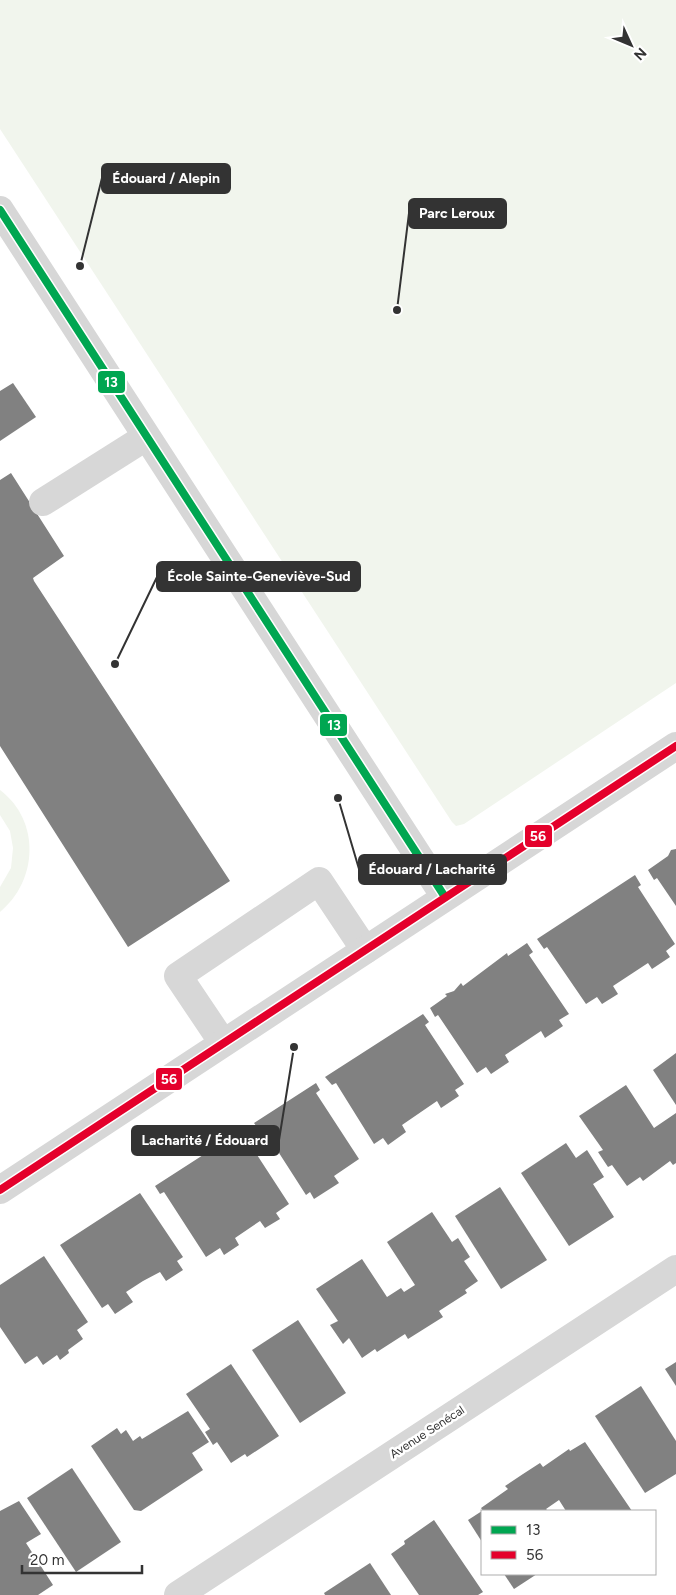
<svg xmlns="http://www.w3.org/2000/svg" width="676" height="1595" viewBox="0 0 676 1595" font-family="Figtree,sans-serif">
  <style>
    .green { fill: #f1f5ed }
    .building { fill: #818181 }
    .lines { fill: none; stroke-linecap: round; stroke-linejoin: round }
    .minor { stroke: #d7d7d7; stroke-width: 28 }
    .bus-1-casing { stroke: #fff; stroke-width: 11 }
    .bus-2-casing { stroke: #fff; stroke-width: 11 }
    .bus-1 { stroke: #00a651; stroke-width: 8 }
    .bus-2 { stroke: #e4002b; stroke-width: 8 }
    .labels { text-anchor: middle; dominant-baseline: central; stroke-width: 5; stroke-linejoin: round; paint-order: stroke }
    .street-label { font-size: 12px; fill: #333; stroke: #fff }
    .leader { fill: none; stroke: #333; stroke-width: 2 }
    .callout-dot { fill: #333; stroke: #fff; stroke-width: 2 }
    .callout { fill: #333; stroke: #333; stroke-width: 2 }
    .callout-label { font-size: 14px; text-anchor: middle; font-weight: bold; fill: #fff }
    .line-badge { stroke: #fff; stroke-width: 2 }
    .badge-label { font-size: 14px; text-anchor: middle; font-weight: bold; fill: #fff }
  </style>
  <rect width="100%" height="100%" fill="#fff"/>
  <g class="green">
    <path d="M0,0H676V683L464,824L456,826L452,822L0,129Z"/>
    <path d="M0,790C41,821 38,881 0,912V887L11,868L13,848L10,831L0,815Z"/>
  </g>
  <g class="building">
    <path d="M13,383L36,417L0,441V391Z"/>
    <path d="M11,473L64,556L33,578L34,581L230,881L128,947L0,746V480Z"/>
    <path d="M676,849V906L657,878L654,880L648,870L668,856L671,850Z"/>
    <path d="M635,875L641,885L638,887L675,944L666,951L670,957L652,969L648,963L613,986L618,994L602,1004L597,997L586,1004L547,947L544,949L537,939Z"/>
    <path d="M527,943L533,952L529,955L569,1014L559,1020L563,1026L545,1038L541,1031L505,1055L509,1062L491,1074L486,1067L477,1073L438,1015L435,1017L430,1008L447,996L445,994L454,991L461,983L463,986L507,953L508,956Z"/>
    <path d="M423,1014L429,1022L425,1025L464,1084L455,1090L459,1096L441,1108L437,1101L402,1125L406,1132L388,1145L383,1138L374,1144L336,1083L332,1085L325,1077Z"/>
    <path d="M676,1053V1105L653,1070Z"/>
    <path d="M316,1083L320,1090L316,1093L359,1159L334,1176L339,1183L314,1199L310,1192L306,1195L263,1128L259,1130L254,1123Z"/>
    <path d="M626,1085L654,1128L676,1113V1163L673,1165L670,1161L643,1181L640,1177L627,1186L612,1165L608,1167L598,1152L603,1150L579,1116Z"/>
    <path d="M245,1128L250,1136L246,1138L289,1204L276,1213L280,1219L265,1228L260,1221L235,1238L239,1245L224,1255L220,1248L206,1257L164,1192L160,1194L155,1186Z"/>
    <path d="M566,1143L576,1158L587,1150L604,1177L593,1184L614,1217L569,1246L521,1173Z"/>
    <path d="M500,1187L547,1260L501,1289L455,1216Z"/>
    <path d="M140,1193L183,1257L177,1261L183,1270L166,1281L160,1272L143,1281L126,1292L133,1302L115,1314L108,1304L102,1308L60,1245Z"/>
    <path d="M432,1212L452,1242L458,1238L470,1257L464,1261L478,1281L465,1290L467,1293L439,1311L443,1317L408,1339L405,1334L377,1352L375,1349L362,1358L349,1338L343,1344L330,1325L338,1321L316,1289L362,1259L387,1297L401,1288L404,1292L415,1285L387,1242Z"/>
    <path d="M44,1256L88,1322L77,1330L83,1339L68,1350L69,1353L60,1360L57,1355L43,1365L37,1356L25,1364L0,1327V1285Z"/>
    <path d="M298,1320L346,1393L300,1423L252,1350Z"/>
    <path d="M676,1362V1386L665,1369Z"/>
    <path d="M231,1364L279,1436L247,1457L245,1454L231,1463L217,1442L213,1445L205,1432L210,1429L186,1394Z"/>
    <path d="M641,1386L676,1441V1474L645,1493L595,1416Z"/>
    <path d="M188,1411L209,1442L192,1453L203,1470L141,1511L134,1510L91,1446L117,1428L121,1434L126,1430L133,1441L140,1436L142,1439Z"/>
    <path d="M585,1442L632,1511H566L559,1500L546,1509L548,1511H483L481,1508L508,1489L505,1486L523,1474L540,1463L543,1467L569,1449L570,1451Z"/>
    <path d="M72,1468L121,1542L76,1572L27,1498Z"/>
    <path d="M19,1501L41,1534L26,1543L53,1585L38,1595H0V1511Z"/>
    <path d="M482,1511V1542L468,1520Z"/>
    <path d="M434,1520L483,1592L478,1595H419L391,1554L405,1544L404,1541Z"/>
    <path d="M370,1563L391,1595H325L324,1593Z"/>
    <path d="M504,1574H537L514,1589Z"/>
  </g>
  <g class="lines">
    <g class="minor">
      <path d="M0,210L445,897"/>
      <path d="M43,502L146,437"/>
      <path d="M223,1043L178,976L319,881L365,950"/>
      <path d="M0,1190L676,746"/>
      <path d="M178,1595L676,1269"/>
    </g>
    <defs>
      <path id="bus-1" d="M0,210L445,897"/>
      <path id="bus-2" d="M0,1190L676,746"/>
    </defs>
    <use href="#bus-1" class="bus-1-casing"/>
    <use href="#bus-2" class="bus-2-casing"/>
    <use href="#bus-1" class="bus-1"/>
    <use href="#bus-2" class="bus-2"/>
  </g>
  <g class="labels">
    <g class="street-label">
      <text transform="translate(427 1432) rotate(-33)">Avenue Senécal</text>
    </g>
  </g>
  <path class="leader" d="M80 266L102 178M397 310L409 213M115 664L157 577M338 798L359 869M294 1047L279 1140"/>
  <g class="callout-dot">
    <circle cx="80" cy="266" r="5"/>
    <circle cx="397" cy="310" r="5"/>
    <circle cx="115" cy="664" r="5"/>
    <circle cx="338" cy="798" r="5"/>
    <circle cx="294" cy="1047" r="5"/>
  </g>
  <g class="callout">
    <rect x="102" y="164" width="128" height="29" rx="5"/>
    <rect x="409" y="199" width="97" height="29" rx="5"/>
    <rect x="157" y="562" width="203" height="29" rx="5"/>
    <rect x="359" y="855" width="147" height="29" rx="5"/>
    <rect x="132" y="1126" width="147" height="29" rx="5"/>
  </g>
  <g class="callout-label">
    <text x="166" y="183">Édouard / Alepin</text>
    <text x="457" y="218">Parc Leroux</text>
    <text x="259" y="581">École Sainte-Geneviève-Sud</text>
    <text x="432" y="874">Édouard / Lacharité</text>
    <text x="205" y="1145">Lacharité / Édouard</text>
  </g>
  <g class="line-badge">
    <rect x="97" y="370" width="29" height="24" rx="5" fill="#00a651"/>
    <rect x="319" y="713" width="29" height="24" rx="5" fill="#00a651"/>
    <rect x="524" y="824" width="29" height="24" rx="5" fill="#e4002b"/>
    <rect x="155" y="1067" width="28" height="24" rx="5" fill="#e4002b"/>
  </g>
  <g class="badge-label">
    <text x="111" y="387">13</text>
    <text x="334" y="730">13</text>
    <text x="538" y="841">56</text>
    <text x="169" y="1084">56</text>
  </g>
  <rect x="481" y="1510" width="175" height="65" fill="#ffffff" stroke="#adadad"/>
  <rect x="491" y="1526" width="25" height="8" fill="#00a651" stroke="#adadad"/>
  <text x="526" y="1535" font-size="15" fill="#333333">13</text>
  <rect x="491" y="1551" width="25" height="8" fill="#e4002b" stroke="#adadad"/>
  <text x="526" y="1560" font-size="15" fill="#333333">56</text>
  <g transform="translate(631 45) rotate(134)" stroke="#ffffff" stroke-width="4" paint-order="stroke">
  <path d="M0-4L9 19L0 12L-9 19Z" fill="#333333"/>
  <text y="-8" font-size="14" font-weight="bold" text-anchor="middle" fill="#333333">N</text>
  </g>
  <path d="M22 1565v8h120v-8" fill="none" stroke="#333333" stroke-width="2.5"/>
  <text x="30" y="1565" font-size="15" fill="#333333" stroke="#ffffff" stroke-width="4" paint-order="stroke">20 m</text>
</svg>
